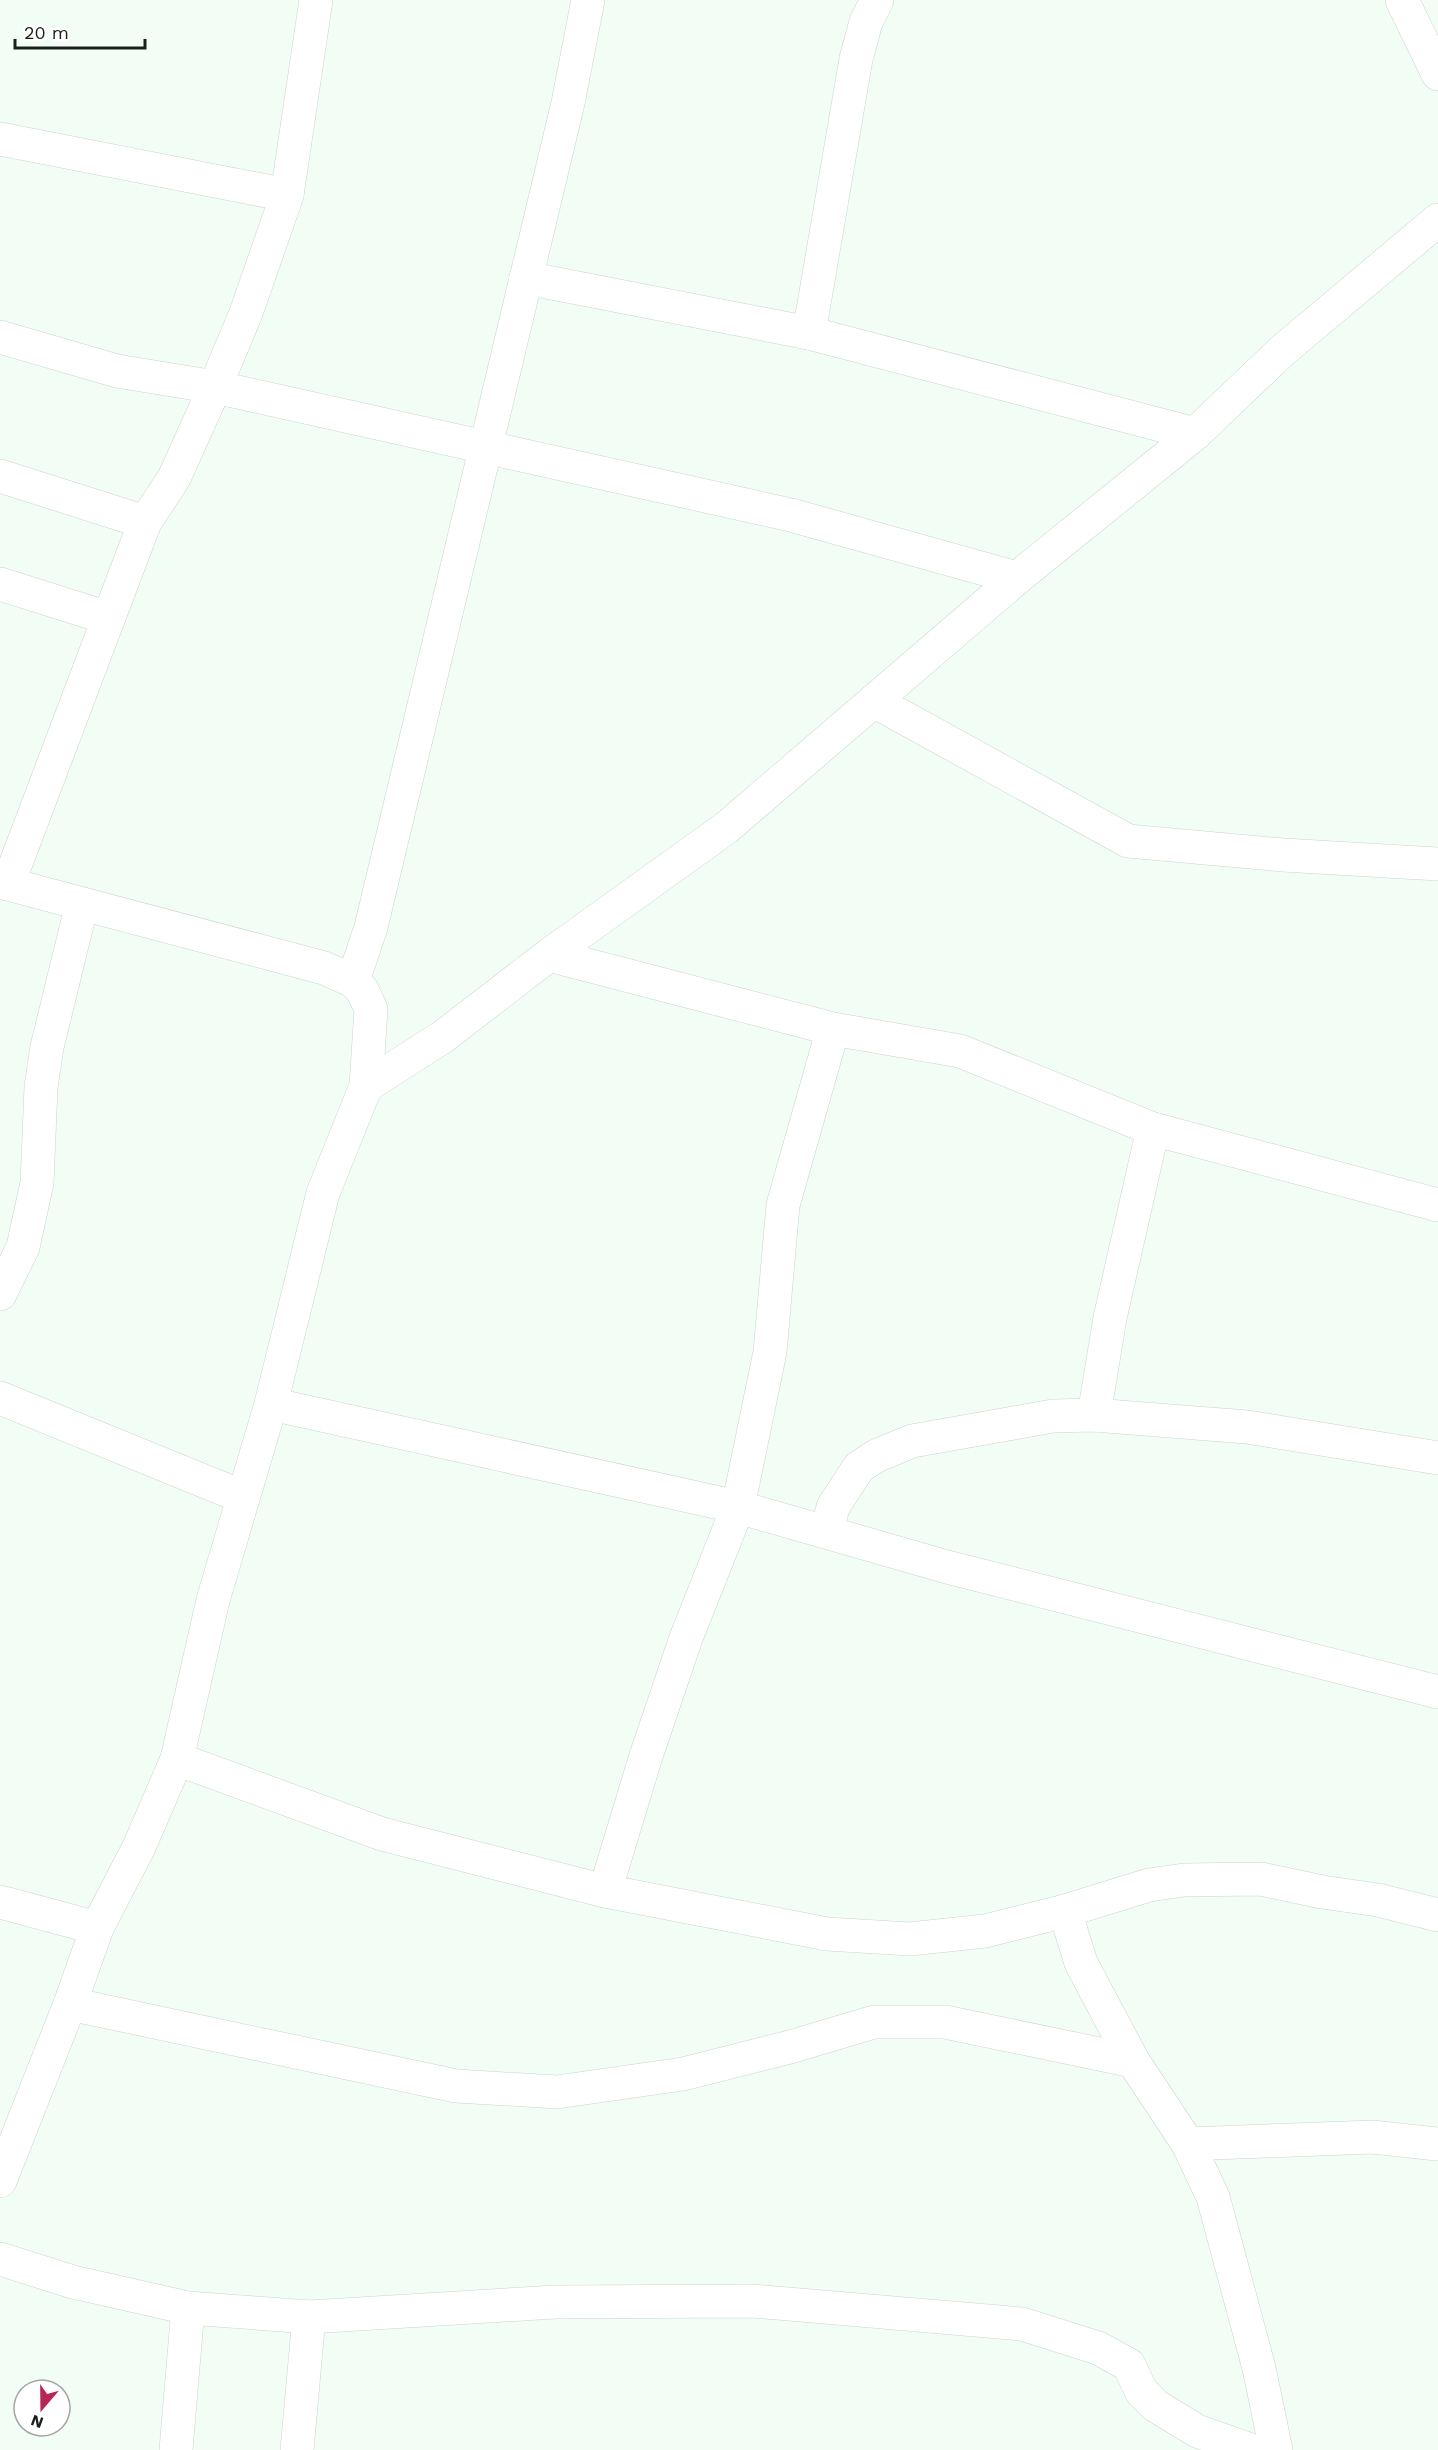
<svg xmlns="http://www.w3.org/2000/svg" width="1438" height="2450" viewBox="0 0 1438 2450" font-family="'Work Sans',sans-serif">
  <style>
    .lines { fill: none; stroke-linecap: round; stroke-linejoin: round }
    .street-casing { stroke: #cad5cc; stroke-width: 34 }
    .secondary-casing { stroke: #cad5cc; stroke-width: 34 }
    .street { stroke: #fff; stroke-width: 33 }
    .secondary { stroke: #fff; stroke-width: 33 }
  </style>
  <rect width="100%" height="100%" fill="#f2fef5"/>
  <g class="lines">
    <defs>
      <g id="street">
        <path d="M1402,0L1438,74"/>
        <path d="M0,139L287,195"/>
        <path d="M526,278L809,333L1195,434"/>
        <path d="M809,333L856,59L866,22L877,0"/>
        <path d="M0,337L117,371L215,387L791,515L1017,578"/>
        <path d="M0,476L145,522"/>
        <path d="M0,584L108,618"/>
        <path d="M874,701L1128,841L1283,855L1438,864"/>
        <path d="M8,884L145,522L174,478L215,387L246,313L287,195L316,0"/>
        <path d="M549,955L833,1029L960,1051L1153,1129L1438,1205"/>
        <path d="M353,981L371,927L568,103L588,0"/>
        <path d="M0,1294L23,1247L37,1183L41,1087L47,1047L82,904"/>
        <path d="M0,1398L243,1497"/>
        <path d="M271,1404L738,1507L947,1567L1438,1692"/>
        <path d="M1094,1415L1110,1318L1153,1129"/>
        <path d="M827,1532L833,1507L859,1467L876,1456L912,1441L1053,1416L1094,1415L1247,1427L1438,1458"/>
        <path d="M177,1759L382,1834L605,1891L827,1934L910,1939L985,1931L1065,1911L1149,1885L1184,1880L1261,1879L1322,1892L1378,1900L1438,1915"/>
        <path d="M605,1891L646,1756L686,1638L738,1507L770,1352L783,1205L833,1029"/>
        <path d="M0,1902L97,1928"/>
        <path d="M1065,1911L1081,1963L1133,2061L1188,2144L1213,2197L1259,2368L1276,2450"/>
        <path d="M70,2004L456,2086L557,2092L683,2074L790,2047L874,2022H945L1133,2061"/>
        <path d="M1188,2144L1372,2137L1438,2144"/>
        <path d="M0,2259L73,2282L188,2308L309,2317L555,2302L753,2301L1022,2324L1098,2348L1129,2365L1141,2391L1156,2406L1197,2431L1251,2450"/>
        <path d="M176,2450L188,2308"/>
        <path d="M297,2450L309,2317"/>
      </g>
      <g id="secondary">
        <path d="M0,882L324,968L353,981L362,990L371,1009L366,1086"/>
        <path d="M0,2181L70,2004L97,1928L139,1847L177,1759L213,1600L271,1404L323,1193L366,1086L444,1036L549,955L726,828L1017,578L1195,434L1282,351L1438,220"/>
      </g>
    </defs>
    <use href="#street" class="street-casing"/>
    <use href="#secondary" class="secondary-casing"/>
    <use href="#street" class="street"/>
    <use href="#secondary" class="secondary"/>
  </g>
  <g transform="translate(42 2408) rotate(200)"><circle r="28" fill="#ffffff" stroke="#a4a5a4" stroke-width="1.5"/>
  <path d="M0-4.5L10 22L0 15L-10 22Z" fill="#b72755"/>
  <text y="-9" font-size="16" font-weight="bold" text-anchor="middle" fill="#1b1f1c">N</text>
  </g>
  <path d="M15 39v9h130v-9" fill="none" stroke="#1b1f1c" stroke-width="3"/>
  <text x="24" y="39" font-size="18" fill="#1b1f1c" stroke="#ffffff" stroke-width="4.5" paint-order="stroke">20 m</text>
</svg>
